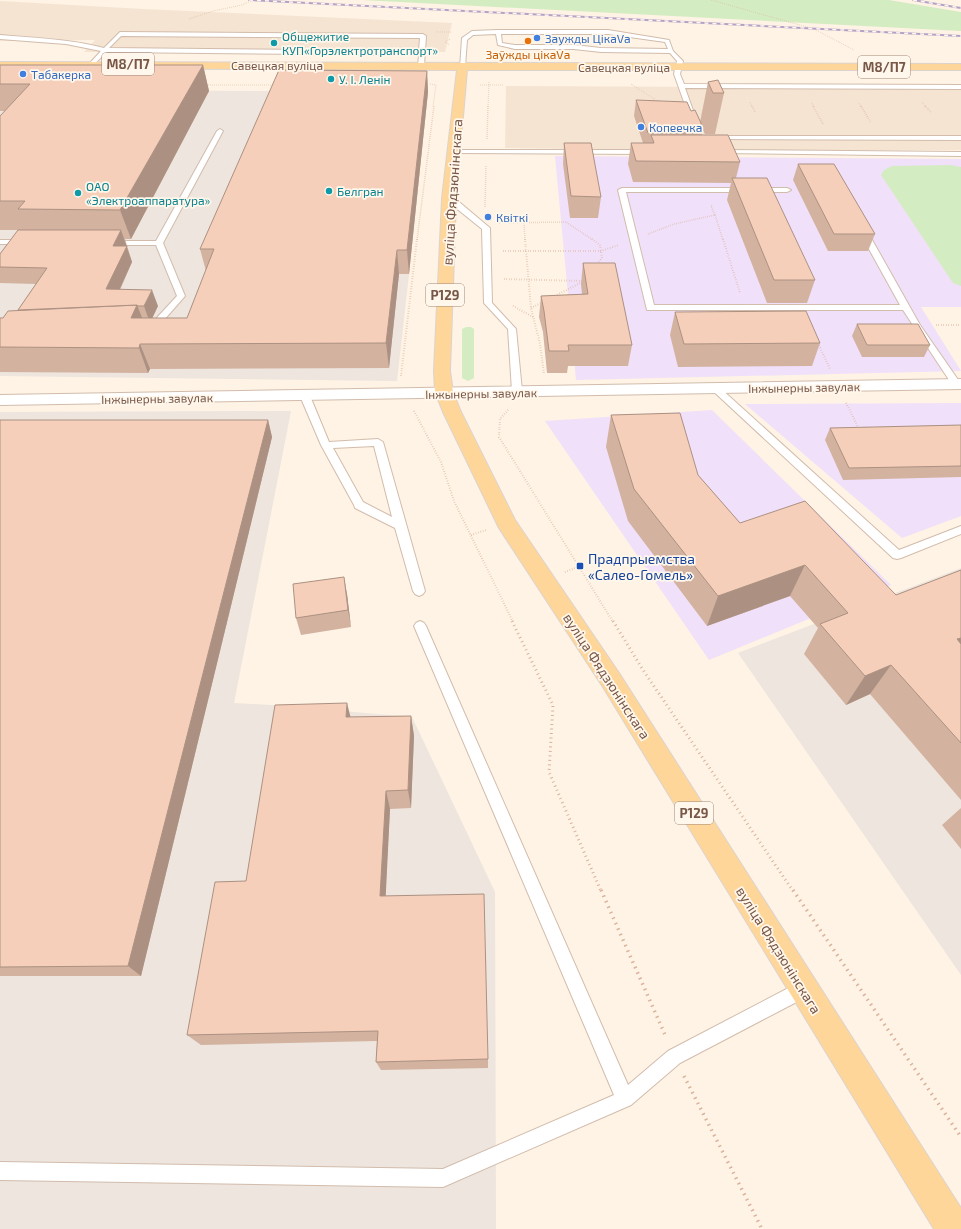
<svg xmlns="http://www.w3.org/2000/svg" width="961" height="1229" viewBox="0 0 961 1229" font-family="'Exo 2',sans-serif">
  <style>
    .residential { fill: #f6e4d2 }
    .industrial { fill: #ede5de }
    .education { fill: #f0e0fa }
    .green { fill: #d4ecc1 }
    .lines { fill: none; stroke-linecap: round; stroke-linejoin: round }
    .service-casing { stroke: #d2bcac; stroke-width: 2 }
    .minor-casing { stroke: #d2bcac; stroke-width: 2 }
    .primary-casing { stroke: #dcd3cf; stroke-width: 2 }
    .path-far4 { stroke: #dab29c; stroke-width: 1; stroke-dasharray: 0.5 1.5; stroke-linecap: butt }
    .path-far3 { stroke: #dab29c; stroke-width: 1.5; stroke-dasharray: 0.5 1.5; stroke-linecap: butt }
    .path-far2 { stroke: #dab29c; stroke-width: 2; stroke-dasharray: 0.5 2; stroke-linecap: butt }
    .path-far1 { stroke: #dab29c; stroke-width: 3; stroke-dasharray: 1 3.5; stroke-linecap: butt }
    .path { stroke: #dab29c; stroke-width: 3.5; stroke-dasharray: 1.5 4.5; stroke-linecap: butt }
    .service { fill: #fff; fill-rule: evenodd }
    .minor { fill: #fff; fill-rule: evenodd }
    .primary { fill: #ffd699; fill-rule: evenodd }
    .rail-casing { stroke: #b5a1c8; stroke-width: 2 }
    .rail { stroke: #fff7eb; stroke-width: 1.5; stroke-dasharray: 4; stroke-linecap: butt }
    .wall { fill: #d3b2a0 }
    .shaded-wall { fill: #ac9182 }
    .building { fill: #f5cfba; stroke: #ac9182 }
    .shop-dot { fill: #3f7fe0; stroke: #fff7eb; stroke-width: 1.5 }
    .food-dot { fill: #e8710a; stroke: #fff7eb; stroke-width: 1.5 }
    .culture-dot { fill: #0f9aa8; stroke: #fff7eb; stroke-width: 1.5 }
    .transit-dot { fill: #1a4fb4; stroke: #fff7eb; stroke-width: 1.5 }
    .labels { text-anchor: middle; dominant-baseline: central; stroke-width: 3.5; stroke-linejoin: round; paint-order: stroke }
    .far-culture-label { font-size: 12px; fill: #0d838f; stroke: #fff7eb; text-anchor: start }
    .far-shop-label { font-size: 12px; fill: #366cbe; stroke: #fff7eb; text-anchor: start }
    .far-food-label { font-size: 12px; fill: #c56008; stroke: #fff7eb }
    .far-street-label { font-size: 12px; fill: #785748; stroke: #fff7eb }
    .shield { fill: #fff7eb; stroke: #a08779; stroke-width: 1 }
    .shield-label { font-size: 13px; font-weight: bold; fill: #785748 }
    .street-label { font-size: 14px; fill: #785748; stroke: #fff7eb }
    .transit-label { font-size: 14px; fill: #164399; stroke: #fff7eb; text-anchor: start }
  </style>
  <rect width="100%" height="100%" fill="#fef3e4"/>
  <g class="residential">
    <path d="M0,1L143,9L452,23L445,52H84L95,40L0,41Z"/>
    <path d="M506,86L961,88V150H636L505,148Z"/>
  </g>
  <g class="industrial">
    <path d="M0,90L286,91L207,273L409,274L397,381L0,376Z"/>
    <path d="M291,411L234,703L272,705L412,717L495,892L496,1229H0V412Z"/>
    <path d="M961,568V975L738,653Z"/>
  </g>
  <g class="education">
    <path d="M555,156L961,159V307H921L961,371L576,380Z"/>
    <path d="M961,403V516L902,538L745,404Z"/>
    <path d="M712,410L891,585L709,660L545,421Z"/>
  </g>
  <g class="green">
    <path d="M362,0H889L961,12V31Z"/>
    <path d="M950,165L961,167V286L953,283L881,175L884,170L892,166Z"/>
    <path d="M466,327H471L474,329V378L468,381L462,378V329Z"/>
  </g>
  <g class="lines">
    <defs>
      <g id="service">
        <path d="M498,30H608L669,40L673,51L683,61L680,74L684,84L961,85V89L685,88L695,116L692,118L689,116L674,74L677,61L670,53L601,52L574,49H515L498,45L496,34L473,35L467,40L465,67L460,68L462,38L472,31ZM501,34H608L665,42L668,49L601,48L574,45H515L502,43Z"/>
        <path d="M120,32L423,34L426,36L424,66L421,68L418,66L419,55L107,52L92,66L89,64L101,51L66,44L0,39V35C35,38 70,39 104,48ZM121,36L420,38L419,51L109,48Z"/>
        <path d="M220,129L223,131L163,243L185,296L157,328H146L145,326L146,324L152,323L177,296L156,245H111L107,243L111,241H156L217,131Z"/>
        <path d="M713,136H961V140L711,139V137Z"/>
        <path d="M454,150H647L650,152L647,154L452,153V151Z"/>
        <path d="M721,150L961,152V156L719,153L718,152Z"/>
        <path d="M622,188H787L791,190L787,192H626L654,305H900L859,231L863,229H866L920,325L961,384L959,386H953L903,310H647L618,190Z"/>
        <path d="M446,196H452L490,228L492,303L516,329L522,391L520,393L517,394L512,391L508,329L484,303L482,229L446,200Z"/>
        <path d="M0,240H24L28,242L24,244H0Z"/>
        <path d="M716,386L719,387L899,550L961,526V534L901,558L897,559L893,558L713,391L711,389Z"/>
        <path d="M305,393L310,396L329,442L378,439L383,442L425,591L423,594L419,596L415,594L413,591L395,528L355,508L354,505L321,445L300,396ZM374,446L392,517L363,502L333,448Z"/>
        <path d="M420,621L424,623L426,626L628,1085L668,1051L798,983L804,981L810,983L812,989L810,995L680,1063L631,1105L443,1187L0,1180V1162L443,1169L614,1095L414,626L416,623Z"/>
      </g>
      <path id="minor" d="M961,379V389L0,405V395Z"/>
      <path id="primary" d="M0,62L961,64V70H467L456,198L450,371L453,392L461,412L515,520L619,673L961,1208V1229H934L603,687L499,528L443,412L435,392L434,371L442,198L457,70L0,68Z"/>
    </defs>
    <use href="#service" class="service-casing"/>
    <use href="#minor" class="minor-casing"/>
    <use href="#primary" class="primary-casing"/>
    <g class="path-far4">
      <path d="M711,0L814,29L854,50"/>
      <path d="M189,19L213,11L242,5L253,0"/>
      <path d="M436,32H451"/>
      <path d="M450,39L445,42L450,45"/>
      <path d="M430,84L436,85L433,107"/>
      <path d="M631,84L659,102"/>
      <path d="M206,85H275"/>
      <path d="M480,85H504"/>
      <path d="M750,102L752,107"/>
      <path d="M922,102L926,107"/>
      <path d="M812,103L814,107"/>
      <path d="M859,103L861,107"/>
      <path d="M488,107L489,82"/>
    </g>
    <g class="path-far3">
      <path d="M752,106L755,112"/>
      <path d="M813,106L823,124"/>
      <path d="M861,106L871,123"/>
      <path d="M925,106L931,112"/>
      <path d="M487,139L488,106"/>
      <path d="M485,207L486,166"/>
      <path d="M715,215L723,240"/>
      <path d="M499,223L566,222L593,240"/>
      <path d="M524,223L525,240"/>
      <path d="M648,234L674,224L715,215L711,206L713,205"/>
      <path d="M417,240L434,106"/>
    </g>
    <g class="path-far2">
      <path d="M525,239L531,308L540,344L544,374"/>
      <path d="M592,239L600,245L602,258L597,264"/>
      <path d="M723,239L740,293"/>
      <path d="M503,251H601L619,245"/>
      <path d="M504,279L583,281"/>
      <path d="M555,296L582,282"/>
      <path d="M513,306L533,317"/>
      <path d="M531,308L543,302"/>
      <path d="M936,325H961"/>
      <path d="M818,343L830,369"/>
      <path d="M401,376L417,239"/>
      <path d="M846,403L859,429"/>
      <path d="M508,410L500,419L499,437L613,622"/>
      <path d="M414,411L441,462L454,501L513,622"/>
      <path d="M471,535L486,530"/>
      <path d="M565,572L580,566"/>
    </g>
    <g class="path-far1">
      <path d="M512,621L553,705L549,772L601,891"/>
      <path d="M613,621L643,670L793,891"/>
    </g>
    <g class="path">
      <path d="M601,890L666,1037"/>
      <path d="M793,890L961,1137"/>
      <path d="M684,1076L762,1229"/>
    </g>
    <use href="#service" class="service"/>
    <use href="#minor" class="minor"/>
    <use href="#primary" class="primary"/>
    <defs>
      <g id="rail">
        <path d="M249,0L961,36"/>
        <path d="M913,0L961,8"/>
      </g>
    </defs>
    <use href="#rail" class="rail-casing"/>
    <use href="#rail" class="rail"/>
  </g>
  <g class="wall">
    <path d="M0,65H203L209,91L131,239H125L132,262L120,290L158,306L152,318H187L206,271L200,249L427,71L428,92L409,274H399L389,368L150,369L148,373L0,372V318H3L18,310L36,284L0,283V254L18,230H0V116L5,111H0Z"/>
    <path d="M708,82L724,93L715,134H705L701,127L702,133V135L740,162L736,178L815,280L807,303H767L727,200L731,183L633,182L628,164L631,143H643L634,116L636,100L691,111L700,122Z"/>
    <path d="M564,143L601,197L598,218H570L563,164Z"/>
    <path d="M798,164L875,234L868,251H828L793,180Z"/>
    <path d="M583,263L632,345L628,366H568L567,373H547L543,332L539,317L541,296L582,294L581,284Z"/>
    <path d="M675,312L820,343L812,366L678,367L670,335Z"/>
    <path d="M857,324L930,345L924,357H862L852,336Z"/>
    <path d="M611,415L698,475L740,523L896,595L961,570V800L870,694L846,705L804,654L818,628L790,596L707,626L628,521L606,447Z"/>
    <path d="M0,420H268L272,437L141,976H0Z"/>
    <path d="M961,425V477L843,480L825,440L830,428Z"/>
    <path d="M347,594L351,627L301,635L296,618Z"/>
    <path d="M411,716L414,736L411,808L390,809L385,896L488,1059V1068L381,1070L376,1062L377,1041L201,1045L187,1035L246,881L350,717Z"/>
    <path d="M961,808V849L942,825Z"/>
  </g>
  <g class="shaded-wall">
    <path d="M203,65L209,91L131,239L120,210Z"/>
    <path d="M427,71L428,92L409,274L407,250Z"/>
    <path d="M121,230L132,262L112,306L106,289L113,246Z"/>
    <path d="M397,250L399,274L389,368L386,343Z"/>
    <path d="M152,290L158,306L150,323L144,306Z"/>
    <path d="M137,305L147,330L131,318Z"/>
    <path d="M140,344L150,369L148,373L139,348Z"/>
    <path d="M268,420L272,437L141,976L128,966Z"/>
    <path d="M805,565L790,596L707,626L718,596Z"/>
    <path d="M344,577L347,594L351,627L348,610Z"/>
    <path d="M961,638V657L957,639Z"/>
    <path d="M891,665L870,694L846,705L865,676Z"/>
    <path d="M347,703L352,723L346,717Z"/>
    <path d="M411,716L414,736L411,808L408,790Z"/>
    <path d="M386,791L390,809L385,911L380,896Z"/>
  </g>
  <g class="building">
    <path d="M0,65H203L120,210L18,209L25,201H0V116L30,84H0Z"/>
    <path d="M279,70L427,71L407,250H397L386,343L140,344L139,348L0,347V318H3L8,311L137,305L131,318H187L214,249H200Z"/>
    <path d="M718,80L724,93H713L708,82Z"/>
    <path d="M636,100L687,102L691,111L695,110L701,123L702,133H648Z"/>
    <path d="M651,135H728L740,162L636,161L631,143H654Z"/>
    <path d="M564,143H591L601,197L571,196Z"/>
    <path d="M798,164H834L875,234H834Z"/>
    <path d="M732,178H767L815,280H774Z"/>
    <path d="M18,230H121L113,246H127L106,289L152,290L144,306H138L137,305L18,310L47,268L0,267V254Z"/>
    <path d="M583,263H615L632,345H568L569,351H549L544,311L541,296L588,294Z"/>
    <path d="M806,311L820,343L684,344L675,312Z"/>
    <path d="M857,324H918L930,345H867Z"/>
    <path d="M680,413L698,475L740,523L805,501L896,595L961,570V638L957,639L961,644V743L891,665L865,676L820,624L848,613L805,565L718,596L634,489L611,415Z"/>
    <path d="M0,420H268L128,966L0,967Z"/>
    <path d="M961,425V466L849,468L830,428Z"/>
    <path d="M344,577L348,610L296,618L293,584Z"/>
    <path d="M347,703L346,717L411,716L408,790L386,791L380,896L484,894L488,1059L376,1062L378,1031L187,1035L215,882L246,881L275,705Z"/>
  </g>
  <g class="shop-dot">
    <circle cx="537" cy="38" r="4"/>
    <circle cx="23" cy="74" r="4"/>
    <circle cx="641" cy="127" r="4"/>
    <circle cx="488" cy="217" r="4"/>
  </g>
  <circle class="food-dot" cx="528" cy="41" r="4"/>
  <g class="culture-dot">
    <circle cx="274" cy="43" r="4"/>
    <circle cx="331" cy="79" r="4"/>
    <circle cx="329" cy="191" r="4"/>
    <circle cx="78" cy="193" r="4"/>
  </g>
  <rect class="transit-dot" x="576" y="562" width="8" height="8" rx="2"/>
  <g class="labels">
    <g class="far-culture-label">
      <text x="282" y="36">Общежитие<tspan x="282" dy="14">КУП«Горэлектротранспорт»</tspan></text>
      <text x="339" y="79">У. І. Ленін</text>
      <text x="86" y="186">ОАО<tspan x="86" dy="14">«Электроаппаратура»</tspan></text>
      <text x="337" y="191">Белгран</text>
    </g>
    <g class="far-shop-label">
      <text x="545" y="38">Заужды ЦікаVа</text>
      <text x="31" y="74">Табакерка</text>
      <text x="649" y="127">Копеечка</text>
      <text x="496" y="217">Квіткі</text>
    </g>
    <g class="far-food-label">
      <text x="528" y="54">Заўжды цікаVа</text>
    </g>
    <g class="far-street-label">
      <text x="277" y="65">Савецкая вуліца</text>
      <text x="624" y="67">Савецкая вуліца</text>
      <text transform="translate(804 387) rotate(-1)">Інжынерны завулак</text>
      <text transform="translate(481 393) rotate(-1)">Інжынерны завулак</text>
      <text transform="translate(157 398) rotate(-1)">Інжынерны завулак</text>
    </g>
    <g class="shield">
      <rect x="102" y="53" width="52" height="22" rx="3"/>
      <rect x="858" y="56" width="52" height="22" rx="3"/>
      <rect x="426" y="284" width="38" height="22" rx="3"/>
      <rect x="675" y="802" width="38" height="22" rx="3"/>
    </g>
    <g class="shield-label">
      <text x="128" y="64">М8/П7</text>
      <text x="884" y="67">М8/П7</text>
      <text x="445" y="295">Р129</text>
      <text x="694" y="813">Р129</text>
    </g>
    <g class="street-label">
      <text transform="translate(452 192) rotate(-86)">вуліца Фядзюнінскага</text>
      <text transform="translate(607 676) rotate(57)">вуліца Фядзюнінскага</text>
      <text transform="translate(779 950) rotate(58)">вуліца Фядзюнінскага</text>
    </g>
    <g class="transit-label">
      <text x="588" y="558">Прадпрыемства<tspan x="588" dy="16">«Салео-Гомель»</tspan></text>
    </g>
  </g>
</svg>
